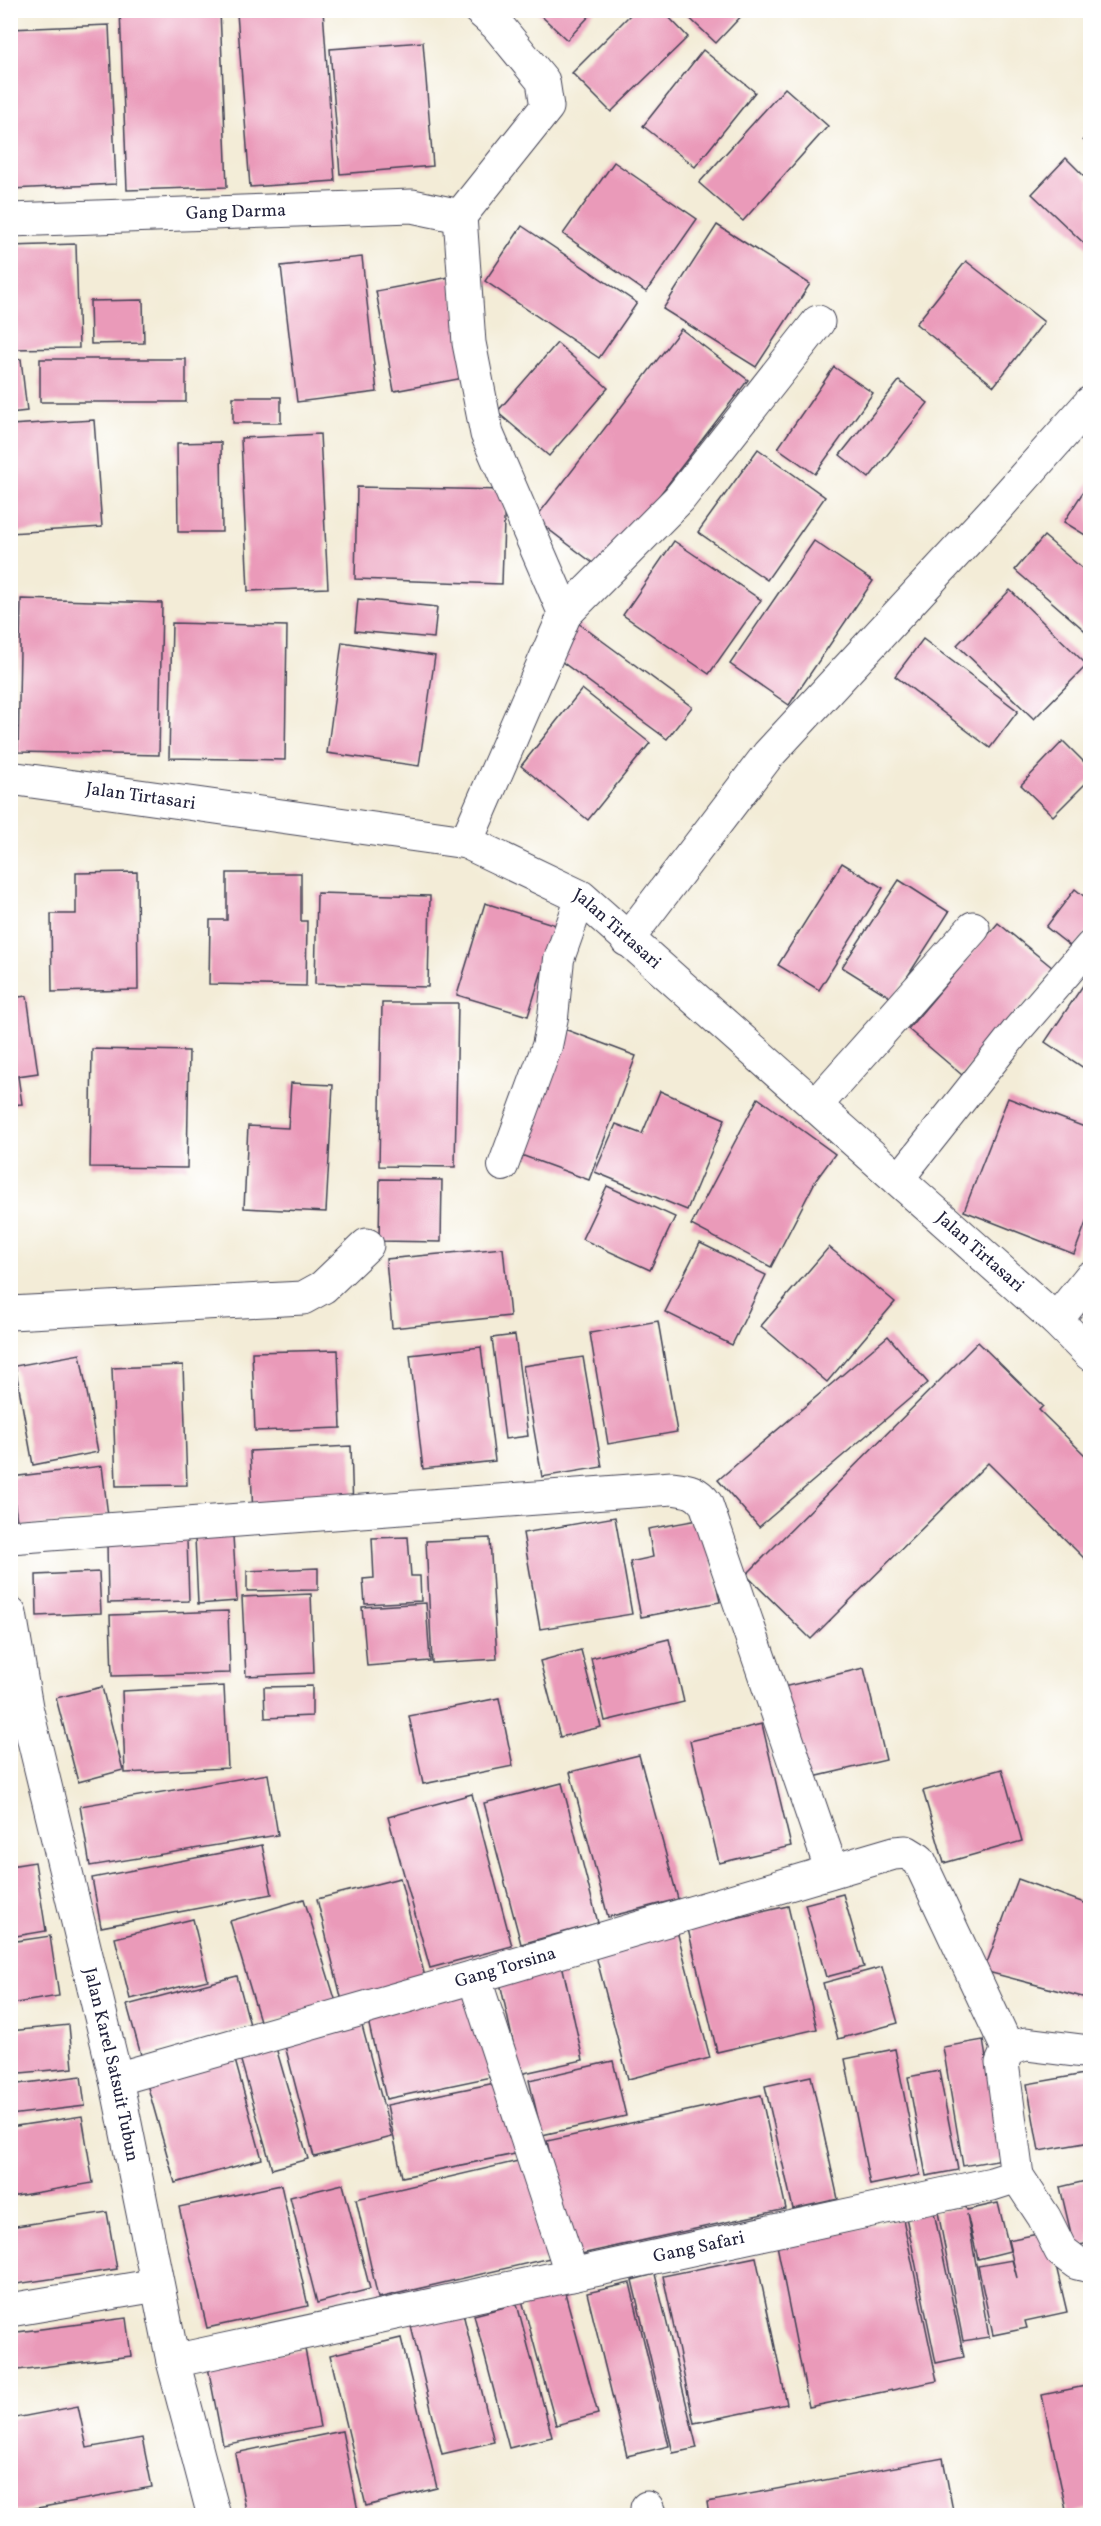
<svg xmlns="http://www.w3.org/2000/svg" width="1101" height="2526" viewBox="0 0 1101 2526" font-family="Vollkorn,serif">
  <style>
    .building { fill: #ea9ab9 }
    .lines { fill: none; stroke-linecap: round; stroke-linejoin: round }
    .service-casing { stroke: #414052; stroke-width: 32 }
    .minor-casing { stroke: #414052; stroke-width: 35 }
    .service { stroke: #fff; stroke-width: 30 }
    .minor { stroke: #fff; stroke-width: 33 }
    .labels { text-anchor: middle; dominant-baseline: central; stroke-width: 5; stroke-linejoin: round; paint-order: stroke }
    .street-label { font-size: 18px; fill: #22223b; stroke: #fff }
  </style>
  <rect width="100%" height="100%" fill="#fff"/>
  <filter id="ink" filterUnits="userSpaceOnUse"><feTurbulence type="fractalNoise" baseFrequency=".0167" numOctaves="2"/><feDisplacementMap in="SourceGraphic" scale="12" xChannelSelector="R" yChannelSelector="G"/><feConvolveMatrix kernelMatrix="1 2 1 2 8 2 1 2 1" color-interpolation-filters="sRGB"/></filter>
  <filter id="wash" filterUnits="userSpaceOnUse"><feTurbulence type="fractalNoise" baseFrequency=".008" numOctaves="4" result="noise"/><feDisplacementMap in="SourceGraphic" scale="24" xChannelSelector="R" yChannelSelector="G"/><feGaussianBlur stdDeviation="1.35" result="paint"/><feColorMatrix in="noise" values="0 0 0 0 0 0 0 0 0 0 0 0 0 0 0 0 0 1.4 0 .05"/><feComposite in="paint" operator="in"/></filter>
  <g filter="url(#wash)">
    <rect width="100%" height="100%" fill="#f3ecd7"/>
    <g id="blocks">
      <g class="building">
        <path d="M120,10H220L227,187L127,190Z"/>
        <path d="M275,10H323L335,181L250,187L237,13Z"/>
        <path d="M535,10H595L567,40Z"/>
        <path d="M635,10H662L688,37L611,112L572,73Z"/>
        <path d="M681,10H747L716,43Z"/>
        <path d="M109,25L116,184L11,189L10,29Z"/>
        <path d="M423,42L433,166L340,174L330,49Z"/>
        <path d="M703,50L755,92L695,167L643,126Z"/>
        <path d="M785,88L828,126L743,221L699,183Z"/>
        <path d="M1090,132V146L1083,140Z"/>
        <path d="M1066,158L1090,182V249L1032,194Z"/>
        <path d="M614,162L697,219L646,292L563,234Z"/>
        <path d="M717,225L810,284L756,367L663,309Z"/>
        <path d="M522,226L637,303L599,358L485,281Z"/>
        <path d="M76,244L79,348L10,349V246Z"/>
        <path d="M362,257L377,392L297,402L281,266Z"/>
        <path d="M966,261L1044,322L994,386L916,324Z"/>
        <path d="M450,277L469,377L394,391L376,291Z"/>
        <path d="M143,300L144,343L91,344L90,301Z"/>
        <path d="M681,329L748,380L602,570L535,519Z"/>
        <path d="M557,343L608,388L549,456L497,412Z"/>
        <path d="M21,359L27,411L10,413V360Z"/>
        <rect x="40" y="359" width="146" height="43"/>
        <path d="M834,367L873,393L815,474L778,448Z"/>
        <path d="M899,381L928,403L869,478L840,455Z"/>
        <rect x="233" y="397" width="48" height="26"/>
        <path d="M94,420L102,527L10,533V425Z"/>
        <path d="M320,434L328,588L248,591L241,438Z"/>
        <path d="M221,442L222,532H178L177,443Z"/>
        <path d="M758,449L825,497L767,580L698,532Z"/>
        <path d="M1090,481V538L1064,522Z"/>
        <path d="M357,487L505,490L502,584L355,579Z"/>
        <path d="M1044,536L1090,575V635L1015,570Z"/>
        <path d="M674,541L761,600L709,674L623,615Z"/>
        <path d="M814,541L873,581L789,705L730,664Z"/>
        <path d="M1010,590L1087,665L1034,719L957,645Z"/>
        <path d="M21,599L162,603L159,755L18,752Z"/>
        <path d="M358,599L437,607L434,638L355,631Z"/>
        <path d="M172,623L287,626L285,760L169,758Z"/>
        <path d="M578,623L692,707L667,739L554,656Z"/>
        <path d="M923,639L1018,711L990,748L895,676Z"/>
        <path d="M342,642L435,656L419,766L327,753Z"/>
        <path d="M582,689L650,743L588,820L521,766Z"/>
        <path d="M1063,741L1090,768V779L1053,816L1021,785Z"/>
        <path d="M842,863L883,888L819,990L778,965Z"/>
        <path d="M137,872L138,990L52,992L51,914H76V873Z"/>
        <path d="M227,873H301V921H307L306,986L209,984L210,920H227Z"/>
        <path d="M899,880L949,912L893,999L842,967Z"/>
        <path d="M1075,889L1090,901V928L1074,949L1046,927Z"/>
        <path d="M317,893L430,896L428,987L315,984Z"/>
        <path d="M485,903L556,925L528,1016L457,995Z"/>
        <path d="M998,923L1053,968L962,1075L908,1029Z"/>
        <path d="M1090,975V1072L1045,1042Z"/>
        <path d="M27,996L38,1073L18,1076L22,1104L10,1105V998Z"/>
        <path d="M382,1003H458L455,1167L379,1166Z"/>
        <path d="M559,1027L636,1056L589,1180L513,1152Z"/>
        <path d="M92,1049L189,1051L187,1168L90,1167Z"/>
        <path d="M291,1083L333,1085L326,1212L244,1208L248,1126L288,1128Z"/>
        <path d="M660,1091L725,1119L687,1210L595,1172L616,1124L642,1134Z"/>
        <path d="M758,1098L835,1154L816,1180L771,1267L691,1225Z"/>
        <path d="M1008,1098L1090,1129V1212L1074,1254L964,1211Z"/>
        <path d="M380,1179L442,1180L441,1242L379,1241Z"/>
        <path d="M607,1186L675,1217L650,1270L582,1239Z"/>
        <path d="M700,1243L766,1275L732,1345L665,1312Z"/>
        <path d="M829,1247L895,1302L827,1382L761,1326Z"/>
        <path d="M503,1248L510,1316L392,1328L386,1259Z"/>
        <path d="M658,1321L677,1432L608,1444L590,1333Z"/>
        <path d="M515,1335L528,1436L505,1439L492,1338Z"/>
        <path d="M888,1336L928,1383L759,1527L718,1480Z"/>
        <path d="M978,1342L1043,1406L1039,1410L1090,1460V1564L988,1463L811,1639L746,1575Z"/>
        <path d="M481,1347L495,1461L423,1469L410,1355Z"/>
        <path d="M338,1350L341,1428L255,1431L252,1352Z"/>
        <path d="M80,1354L98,1452L33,1465L15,1366Z"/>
        <path d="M583,1357L602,1467L542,1477L523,1366Z"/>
        <path d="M183,1365L187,1485L116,1486L112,1368Z"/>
        <path d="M351,1446L353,1510L253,1514L250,1451Z"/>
        <path d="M102,1466L108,1516L18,1528L11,1477Z"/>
        <path d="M615,1517L632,1614L540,1629L523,1533Z"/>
        <path d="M703,1519L720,1602L641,1617L630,1562L653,1557L648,1529Z"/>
        <path d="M233,1536L237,1601L198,1604L195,1538Z"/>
        <path d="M408,1537L411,1576H420L421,1601L365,1604L363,1579L374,1578L372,1538Z"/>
        <path d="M490,1538L497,1659L432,1663L426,1541Z"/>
        <path d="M187,1539L189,1601L108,1603L107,1541Z"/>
        <path d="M318,1568V1590L247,1591V1571Z"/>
        <path d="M99,1572L101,1613L37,1616L36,1575Z"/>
        <path d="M311,1594L314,1673L246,1676L242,1597Z"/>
        <path d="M426,1603L430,1661L367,1666L362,1607Z"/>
        <path d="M228,1611L230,1673L112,1676L110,1615Z"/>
        <path d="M669,1639L684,1702L605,1721L591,1658Z"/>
        <path d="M581,1650L601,1727L560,1737L540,1661Z"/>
        <path d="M864,1668L886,1760L805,1779L783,1687Z"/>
        <path d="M224,1686L228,1768L125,1773L122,1691Z"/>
        <path d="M312,1686V1716L265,1718L264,1687Z"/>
        <path d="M102,1687L123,1770L78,1782L56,1698Z"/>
        <path d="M499,1698L513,1766L423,1784L409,1716Z"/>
        <path d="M762,1724L791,1846L719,1863L690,1741Z"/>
        <path d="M639,1755L678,1899L608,1917L570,1772Z"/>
        <path d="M1002,1769L1022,1841L944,1863L923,1791Z"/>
        <path d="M268,1774L278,1835L90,1866L80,1806Z"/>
        <path d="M562,1783L598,1923L521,1944L484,1803Z"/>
        <path d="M472,1794L512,1946L430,1968L388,1817Z"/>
        <path d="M262,1845L272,1894L101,1927L92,1878Z"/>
        <path d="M35,1862L46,1931L10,1937V1866Z"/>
        <path d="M400,1878L426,1981L342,2001L317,1899Z"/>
        <path d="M1018,1879L1090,1905V1999L984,1971Z"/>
        <path d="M843,1894L864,1967L826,1977L805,1904Z"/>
        <path d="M304,1899L336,2002L261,2024L230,1921Z"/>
        <path d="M788,1906L817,2029L717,2052L688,1929Z"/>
        <path d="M193,1919L208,1980L130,1999L115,1938Z"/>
        <path d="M677,1931L710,2058L628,2079L595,1952Z"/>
        <path d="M50,1936L59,1996L10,2004V1942Z"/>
        <path d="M562,1964L583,2060L520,2074L499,1978Z"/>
        <path d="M882,1967L898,2023L838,2039L823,1983Z"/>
        <path d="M237,1976L250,2025L141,2055L127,2005Z"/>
        <path d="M472,1994L491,2077L386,2099L367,2016Z"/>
        <path d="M361,2022L392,2137L314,2157L284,2042Z"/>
        <path d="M69,2025L73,2068L10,2074V2031Z"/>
        <path d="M983,2040L1003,2159L963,2166L943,2047Z"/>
        <path d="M275,2044L308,2159L272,2169L239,2054Z"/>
        <path d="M895,2049L920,2175L870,2185L845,2059Z"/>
        <path d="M235,2060L262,2159L175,2183L147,2084Z"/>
        <path d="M613,2061L626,2116L542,2135L529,2080Z"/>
        <path d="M939,2071L958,2170L926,2176L908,2077Z"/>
        <path d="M1090,2073V2142L1039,2151L1027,2084Z"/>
        <path d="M81,2076L85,2106L10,2115V2085Z"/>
        <path d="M811,2076L838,2199L793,2209L765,2086Z"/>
        <path d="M505,2081L520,2153L402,2177L387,2105Z"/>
        <path d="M761,2095L786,2209L572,2256L547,2141Z"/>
        <path d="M82,2116L93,2183L10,2197V2127Z"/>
        <path d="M527,2159L550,2258L378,2298L356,2199Z"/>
        <path d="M1090,2180V2243L1074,2246L1060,2187Z"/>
        <path d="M343,2184L370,2289L317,2303L290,2197Z"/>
        <path d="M281,2185L308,2306L207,2328L179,2207Z"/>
        <path d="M998,2203L1010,2251L978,2259L967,2214L989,2337L963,2341L938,2212L966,2207L967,2210Z"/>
        <path d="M107,2212L117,2269L10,2285V2227Z"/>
        <path d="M934,2212L964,2357L936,2363L906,2217Z"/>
        <path d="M903,2219L937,2381L809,2407L777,2245Z"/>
        <path d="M1048,2232L1067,2312L1025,2321L1027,2328L993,2335L978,2266L1012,2260L1017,2278L1008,2240Z"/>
        <path d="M756,2257L787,2404L694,2423L663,2276Z"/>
        <path d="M655,2274L697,2448L673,2453L632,2280Z"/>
        <path d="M630,2283L669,2446L627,2456L587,2293Z"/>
        <path d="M564,2289L598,2414L556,2425L522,2300Z"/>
        <path d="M517,2304L552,2437L509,2448L474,2315Z"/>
        <path d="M462,2309L494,2442L442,2454L410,2322Z"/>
        <path d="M126,2318L131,2356L10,2371V2333Z"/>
        <path d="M401,2338L437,2488L366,2506L330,2355Z"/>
        <path d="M305,2349L320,2427L223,2445L208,2367Z"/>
        <path d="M1090,2385V2509L1067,2514L1042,2395Z"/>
        <path d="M78,2406L87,2448L142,2438L152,2487L10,2513V2419Z"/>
        <path d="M342,2431L359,2516H247L235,2453Z"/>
        <path d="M943,2458L954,2516H709L707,2502Z"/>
      </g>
    </g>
  </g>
  <g filter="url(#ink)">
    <use href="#blocks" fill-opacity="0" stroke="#414052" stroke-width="1.5"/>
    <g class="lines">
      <defs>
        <g id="service">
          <path d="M503,1166L547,1046L553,1017L559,959L581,897"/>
          <path d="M898,1180L1018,1029L1090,946"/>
        </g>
        <g id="minor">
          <path id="s1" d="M10,220L412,206L460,216"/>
          <path d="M565,614L679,499L818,322"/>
          <path id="s2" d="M10,778L466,842L581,897L1056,1320L1090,1354"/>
          <path d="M466,842L565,614L487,434L469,343L460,216L547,107L543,81L497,25L480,10"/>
          <path d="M627,940L768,755L995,510L1090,403"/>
          <path d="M815,1106L973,928"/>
          <path d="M10,1313L303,1298L323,1287L367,1245"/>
          <path d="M1056,1320L1090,1278"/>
          <path d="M10,1537L672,1488C688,1490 697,1491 706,1504L832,1871"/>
          <path id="s3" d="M10,1614L26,1707L116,2079L173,2361L214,2516"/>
          <path d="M474,1977L572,2275"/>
          <path id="s4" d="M116,2079L474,1977L894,1853L906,1852L919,1860L1008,2049"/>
          <path d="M1017,2176L1044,2217L1061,2251L1077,2263L1090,2266"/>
          <path d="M10,2310L157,2285"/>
          <path id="s5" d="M173,2361L992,2184L1017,2176L1002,2063L1008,2049L1026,2044L1090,2052"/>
          <path d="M647,2508L650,2516"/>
        </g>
      </defs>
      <use href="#service" class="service-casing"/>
      <use href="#minor" class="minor-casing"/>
      <use href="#service" class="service"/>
      <use href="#minor" class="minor"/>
    </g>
  </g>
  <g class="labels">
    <g class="street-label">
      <text stroke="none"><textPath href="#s1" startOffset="226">Gang Darma</textPath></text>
      <text stroke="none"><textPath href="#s2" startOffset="132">Jalan Tirtasari</textPath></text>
      <text stroke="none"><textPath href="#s2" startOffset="636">Jalan Tirtasari</textPath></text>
      <text stroke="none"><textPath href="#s2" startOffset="1122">Jalan Tirtasari</textPath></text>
      <text stroke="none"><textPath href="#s4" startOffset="405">Gang Torsina</textPath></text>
      <text stroke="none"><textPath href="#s3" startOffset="462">Jalan Karel Satsuit Tubun</textPath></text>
      <text stroke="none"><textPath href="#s5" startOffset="538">Gang Safari</textPath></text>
    </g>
  </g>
  <rect width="1101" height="2526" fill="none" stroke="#fff" stroke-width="36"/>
</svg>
